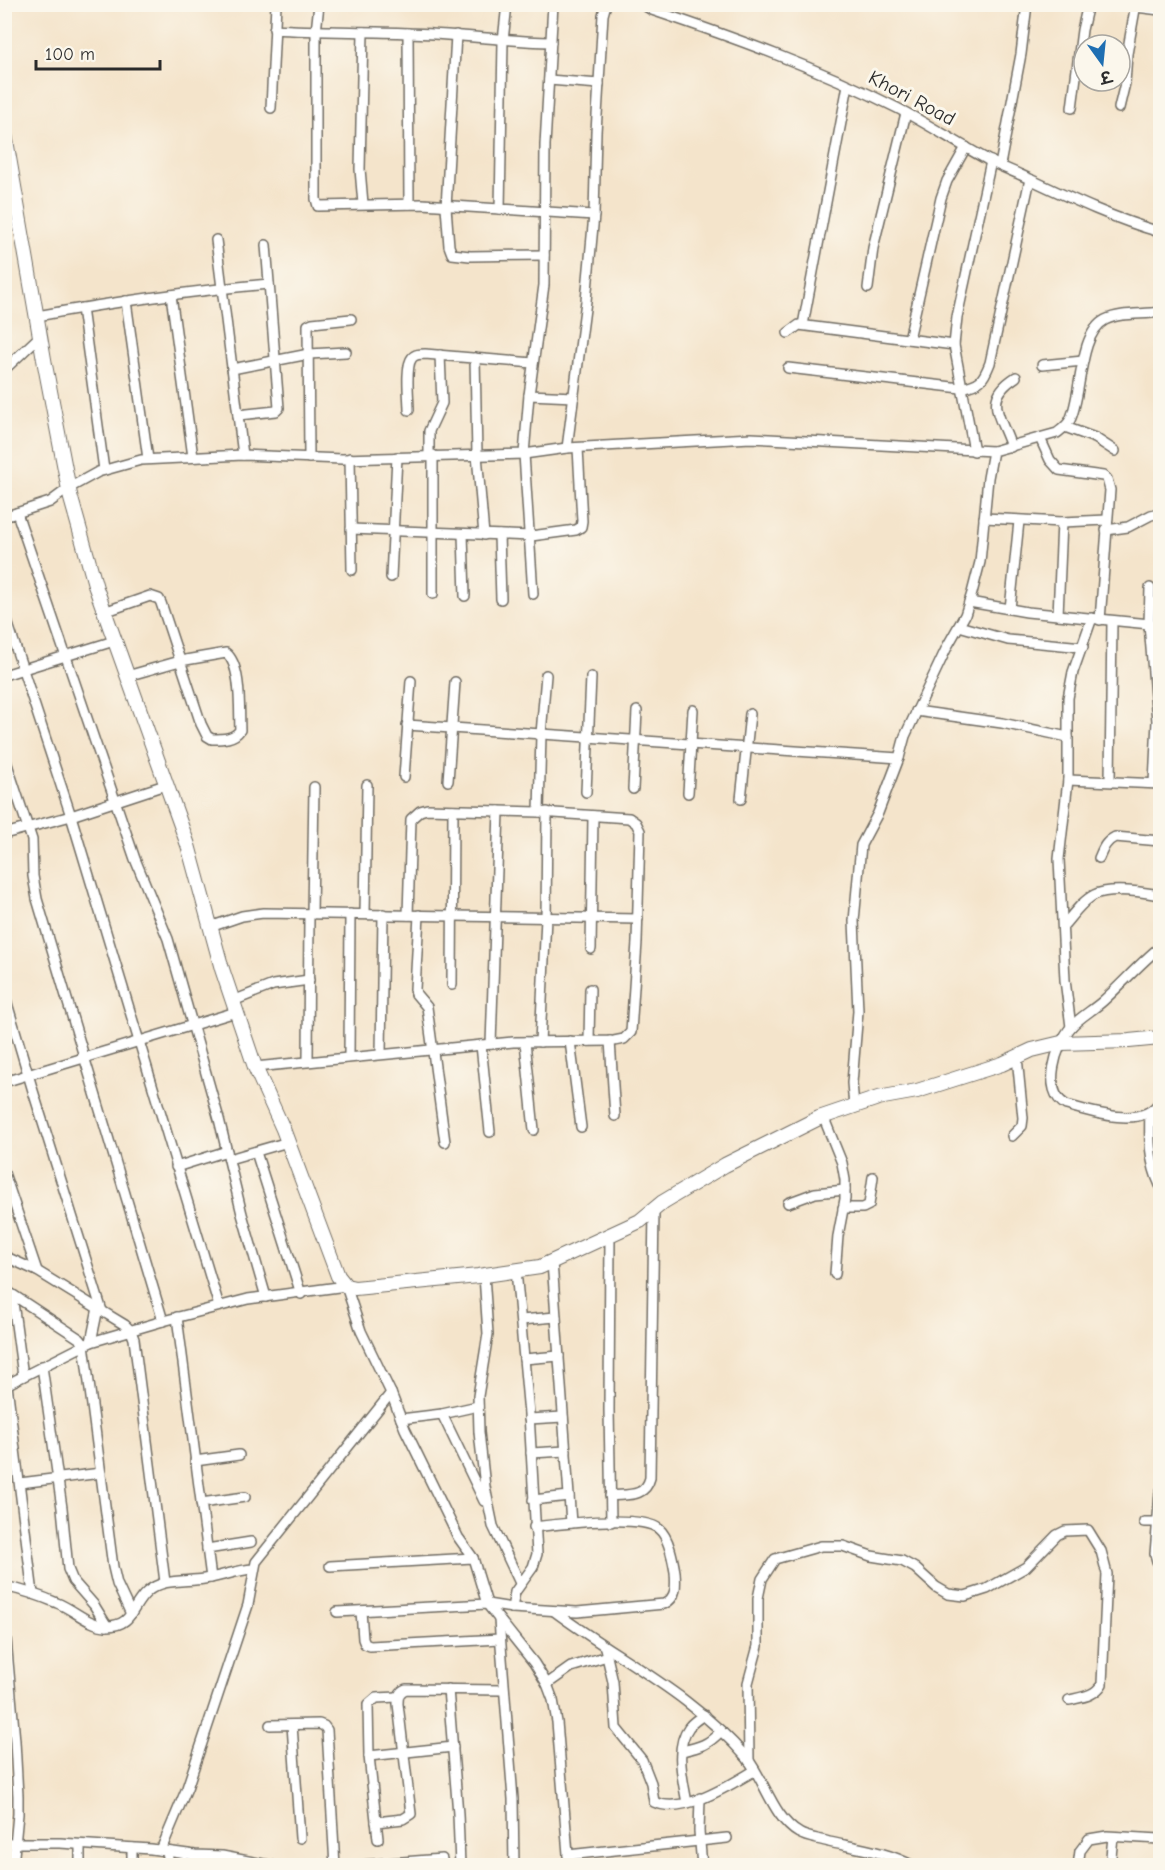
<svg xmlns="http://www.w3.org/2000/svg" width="1165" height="1870" viewBox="0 0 1165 1870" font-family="'Comic Neue','Playpen Sans Deva',sans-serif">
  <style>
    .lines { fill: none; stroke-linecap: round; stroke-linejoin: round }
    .street-casing { stroke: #716c63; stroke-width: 12 }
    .secondary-casing { stroke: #716c63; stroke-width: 16 }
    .street { stroke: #fff; stroke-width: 9 }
    .secondary { stroke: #fff; stroke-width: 14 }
    .labels { text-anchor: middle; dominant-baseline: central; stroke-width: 6; stroke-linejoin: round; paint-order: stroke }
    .street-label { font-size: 20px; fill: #2b2b2b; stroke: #fbf7ec }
  </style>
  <rect width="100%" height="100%" fill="#fbf7ec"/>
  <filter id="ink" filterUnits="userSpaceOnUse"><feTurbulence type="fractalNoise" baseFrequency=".0167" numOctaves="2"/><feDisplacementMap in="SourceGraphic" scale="12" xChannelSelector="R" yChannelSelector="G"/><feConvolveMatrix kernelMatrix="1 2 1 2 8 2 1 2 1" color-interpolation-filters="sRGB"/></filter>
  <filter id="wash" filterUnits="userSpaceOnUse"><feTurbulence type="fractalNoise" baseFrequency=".008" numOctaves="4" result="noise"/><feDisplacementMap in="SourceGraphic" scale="24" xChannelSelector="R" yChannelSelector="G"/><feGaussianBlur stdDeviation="1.35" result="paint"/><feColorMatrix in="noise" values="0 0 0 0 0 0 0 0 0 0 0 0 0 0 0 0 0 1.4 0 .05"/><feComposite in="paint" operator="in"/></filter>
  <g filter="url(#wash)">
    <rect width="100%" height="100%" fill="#f4e4cb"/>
  </g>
  <g filter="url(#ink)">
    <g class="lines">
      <defs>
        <g id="street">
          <path d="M319,4L316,32V199L318,206L422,204L500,209"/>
          <path d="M507,4L503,41L500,209L594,215"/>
          <path d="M642,4L652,10C735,38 818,68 897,108C928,124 957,143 988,160C999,166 1010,170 1021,175C1068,197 1111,218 1160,232"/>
          <path d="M1136,7L1160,10"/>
          <path d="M274,29C319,32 363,31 408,33C456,34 503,41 551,42"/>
          <path d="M363,32L360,169L363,204"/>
          <path d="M408,33L409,204"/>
          <path d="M456,35L446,207L449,246L452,254L470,256L544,255"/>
          <path d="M549,80L599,84"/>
          <path d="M271,108L276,4"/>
          <path d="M1072,108L1082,30L1088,4"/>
          <path d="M1119,108L1125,83L1127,54L1136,4"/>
          <path d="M1000,165L1021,54L1027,4"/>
          <path d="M4,201L17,199"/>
          <path d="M216,240L243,455"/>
          <path d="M868,288L873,248L906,113"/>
          <path d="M171,295L193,457"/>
          <path d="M126,301L148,459"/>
          <path d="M82,308L104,470"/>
          <path d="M37,316C114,302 191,291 269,284"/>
          <path d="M803,325L848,85"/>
          <path d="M788,333L799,325L954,345"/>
          <path d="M909,339L941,198L947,181L966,147"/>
          <path d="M475,358L477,455L484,535"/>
          <path d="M1042,365L1083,361"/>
          <path d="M788,368L961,388C980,384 983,381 990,363L1030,179"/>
          <path d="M232,369L309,354L346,352"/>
          <path d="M4,370L40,336"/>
          <path d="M529,395L574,397"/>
          <path d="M409,410C409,399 405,366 412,358C415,354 420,354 425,354L533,363"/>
          <path d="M238,415L276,411L279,408L266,245"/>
          <path d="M1065,427L1095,438L1115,451"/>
          <path d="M1040,438L1050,460L1059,470L1103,476L1107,479L1110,490L1100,620"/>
          <path d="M1011,447C1002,418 981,399 1016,377"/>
          <path d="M567,448L586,301L594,215L596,132L603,15L606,4"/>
          <path d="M974,451L954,345L957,317L991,161"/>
          <path d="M429,455V431L442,403L440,355"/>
          <path d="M433,455V594"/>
          <path d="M309,458L308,325L312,323L351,319"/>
          <path d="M350,458L352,570"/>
          <path d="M17,513L135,859L168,939L219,1119L242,1214L266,1297"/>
          <path d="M4,517L50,502L69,488L98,472L141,460L243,455L342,459L524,454L567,448L751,438L993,451"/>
          <path d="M984,518L1062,522L1107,520"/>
          <path d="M351,529L531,536L576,530L581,527L582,521L578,448"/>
          <path d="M1106,530L1128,527L1151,515L1160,513"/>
          <path d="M463,534L465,596"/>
          <path d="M499,535L501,599"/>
          <path d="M391,577L397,457"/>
          <path d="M1150,588L1149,624L1157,721L1154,783"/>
          <path d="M533,594L524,454L529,395L544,285L545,145L553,4"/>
          <path d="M969,602L1027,612L1160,625"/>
          <path d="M1010,609L1019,521"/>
          <path d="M4,612L71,816L219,1306"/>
          <path d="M104,612L150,596L159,599L161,603L201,724L207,736L212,739C223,739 234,739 240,730C239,711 242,665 226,653L180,661L127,676"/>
          <path d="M1058,615L1062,522"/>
          <path d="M959,626L1008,640L1083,647"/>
          <path d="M4,675L114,641"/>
          <path d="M916,711L1002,723L1068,737"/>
          <path d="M407,725L899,758"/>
          <path d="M4,755L32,840L33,876L37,899L163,1321"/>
          <path d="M404,777L411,681"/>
          <path d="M1068,780L1160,784"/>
          <path d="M1110,780L1112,621"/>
          <path d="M448,781L455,682"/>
          <path d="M633,789L637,711"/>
          <path d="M586,792L591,677"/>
          <path d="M688,793L693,710"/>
          <path d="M741,799L750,714"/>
          <path d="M539,812L541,734L546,675"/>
          <path d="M4,834L71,816L165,785"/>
          <path d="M1099,858C1103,849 1105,842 1115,837L1160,841"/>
          <path d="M312,914L314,787"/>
          <path d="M365,914L367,785"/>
          <path d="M419,915L415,989L416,994L427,1007L445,1142"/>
          <path d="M1063,926C1072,916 1082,901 1094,895C1109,887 1143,892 1160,895"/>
          <path d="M210,927L242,916L263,913L638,919"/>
          <path d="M1160,947C1139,964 1123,983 1103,1001C1093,1010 1080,1017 1071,1027C1056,1045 1041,1091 1066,1105C1092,1112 1144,1130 1160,1101"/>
          <path d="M591,949L593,816"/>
          <path d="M452,985L453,810"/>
          <path d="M4,993L33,1091L102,1311"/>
          <path d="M233,1001L273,985L309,980"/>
          <path d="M1071,1027L1065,980L1059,859L1068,780V698L1073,672L1092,618"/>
          <path d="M570,1041L581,1127"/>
          <path d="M589,1041L590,989"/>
          <path d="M610,1041L615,1116"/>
          <path d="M525,1042L534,1130"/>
          <path d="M540,1042L546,918L547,812"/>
          <path d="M491,1044L499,811"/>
          <path d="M481,1045L490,1132"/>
          <path d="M381,1054L383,914"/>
          <path d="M349,1057L350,914"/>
          <path d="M308,1061L309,914"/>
          <path d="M255,1067L513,1042L614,1041L624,1039L631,1032L637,942L640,831L636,823L629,818L539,812L427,809L420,811L411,819L408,915"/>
          <path d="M4,1082L236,1012"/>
          <path d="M854,1106L852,1083L858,1011L854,921L861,845L878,813L899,758L905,736L948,645L965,615L972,593L980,562L988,478L993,451L1057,433C1062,429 1067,426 1070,420C1082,397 1078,334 1105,320C1121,312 1143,315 1160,312"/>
          <path d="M1150,1112C1149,1137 1149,1163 1160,1185"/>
          <path d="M823,1116L842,1163L845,1180V1199L838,1236L835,1274"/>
          <path d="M1012,1136L1022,1126L1023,1118L1017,1057"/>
          <path d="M256,1152L301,1294"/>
          <path d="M229,1159L288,1142"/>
          <path d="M176,1167L227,1151"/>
          <path d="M4,1173L37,1271"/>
          <path d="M788,1203L815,1193L845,1190"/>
          <path d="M843,1208H863L869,1205L873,1177"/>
          <path d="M610,1235L609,1410L611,1522"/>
          <path d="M4,1256L37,1271L102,1311L125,1325L131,1331L134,1339L165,1582"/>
          <path d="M552,1262L571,1523"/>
          <path d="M484,1275L488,1334L478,1396L479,1432L485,1487L493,1526L520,1583"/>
          <path d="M4,1289L80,1339L84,1344L113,1567L117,1584L131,1614"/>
          <path d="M12,1295L23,1376"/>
          <path d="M177,1317L211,1578"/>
          <path d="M521,1320L556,1317"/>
          <path d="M91,1342L98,1308"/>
          <path d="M524,1359L559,1356"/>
          <path d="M42,1366L62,1508L68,1569L73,1581L94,1605L107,1626"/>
          <path d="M7,1385L33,1594"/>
          <path d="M4,1386L91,1342L163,1321L248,1299L346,1286L361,1331L391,1393L405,1429L458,1537L473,1558L487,1604L534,1663L547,1684L553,1700L557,1722L569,1866"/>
          <path d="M442,1414L484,1501"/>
          <path d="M401,1419L442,1414L478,1406"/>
          <path d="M529,1419L563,1417"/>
          <path d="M531,1453L566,1451"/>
          <path d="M195,1461L239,1455"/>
          <path d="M20,1483L101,1473"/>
          <path d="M1160,1492L1155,1554L1157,1561L1160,1563"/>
          <path d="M610,1496C627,1494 645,1498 650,1478L654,1210"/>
          <path d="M533,1500L569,1496"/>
          <path d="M201,1503L245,1497"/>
          <path d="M1144,1522H1160"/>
          <path d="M207,1549L251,1542"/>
          <path d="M330,1566L473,1558"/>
          <path d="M4,1586C22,1590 41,1596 57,1603C73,1609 90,1626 107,1626C133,1626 131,1606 147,1592C163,1578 184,1582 204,1579C221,1577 236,1570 253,1569"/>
          <path d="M512,1608L515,1592L533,1567L537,1554L529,1414L516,1270"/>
          <path d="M361,1611L363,1639L365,1644L370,1646L500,1639"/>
          <path d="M554,1611C621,1661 691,1693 747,1758C764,1779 774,1819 799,1833C807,1838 820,1839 829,1842C857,1848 888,1852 913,1866"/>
          <path d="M337,1612L487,1604L512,1608L577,1612L664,1604C677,1598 676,1585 675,1572C673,1560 669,1537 659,1529C642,1514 559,1524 534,1527"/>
          <path d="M4,1616L15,1741L18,1796V1814L13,1866"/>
          <path d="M499,1620L513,1799L514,1866"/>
          <path d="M605,1648L613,1682L616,1728L642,1760L651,1783L654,1802C684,1815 728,1786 754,1771"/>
          <path d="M547,1684L571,1667L607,1656"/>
          <path d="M448,1689L458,1814L460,1866"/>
          <path d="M270,1725L319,1724L324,1726L327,1730L335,1866"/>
          <path d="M292,1725L300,1838"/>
          <path d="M682,1751C700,1747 708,1745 721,1731"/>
          <path d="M369,1756L453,1747"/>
          <path d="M749,1761L748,1683L758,1646V1598L762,1579L775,1559L821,1546H843L871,1556L902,1561L915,1568L936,1587L948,1594L965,1596L987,1589L1026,1567L1057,1535L1065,1531L1088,1530L1101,1551L1107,1574L1102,1684C1095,1696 1082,1697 1069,1700"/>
          <path d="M700,1798L699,1831L702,1866"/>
          <path d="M687,1803C683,1780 674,1747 689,1727C693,1722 699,1718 704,1715"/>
          <path d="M376,1822L403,1819L411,1814L398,1704C398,1696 399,1692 406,1689L504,1690"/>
          <path d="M378,1839L369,1756L368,1705L376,1698L398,1697"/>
          <path d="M4,1843H60L151,1849L195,1855L222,1856L274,1866"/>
          <path d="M80,1845V1866"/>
          <path d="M132,1848V1866"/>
          <path d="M161,1850L187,1788L248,1605L256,1562L391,1393"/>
          <path d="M167,1851L169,1866"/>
          <path d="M568,1855L727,1838"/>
          <path d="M350,1866L442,1859"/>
          <path d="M1078,1866L1080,1851L1089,1839L1107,1836L1160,1839"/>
          <path d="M1110,1866L1113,1837"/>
        </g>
        <path id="secondary" d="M4,129L45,365L70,495L96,588L188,845L222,969L255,1067L283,1129L338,1276L346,1286L355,1288L478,1276L540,1267L640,1221L663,1202L725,1165L819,1118L878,1098L917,1091L1002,1064L1032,1050L1061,1043L1129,1041L1160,1038"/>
      </defs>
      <use href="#street" class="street-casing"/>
      <use href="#secondary" class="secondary-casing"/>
      <use href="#street" class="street"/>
      <use href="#secondary" class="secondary"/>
    </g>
  </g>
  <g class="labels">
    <g class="street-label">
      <text transform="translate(912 98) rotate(28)">Khori Road</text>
    </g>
  </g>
  <rect width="1165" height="1870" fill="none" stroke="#fbf7ec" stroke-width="24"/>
  <g transform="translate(1102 63) rotate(165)"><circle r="28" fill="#fbf7ec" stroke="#a8a59f" stroke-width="1.5"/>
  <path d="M0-4.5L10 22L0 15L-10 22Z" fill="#1f6fb2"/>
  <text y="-9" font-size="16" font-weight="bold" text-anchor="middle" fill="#2b2b2b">उ</text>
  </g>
  <path d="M36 60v9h124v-9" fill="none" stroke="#2b2b2b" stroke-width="3"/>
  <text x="45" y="60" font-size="18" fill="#2b2b2b" stroke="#fbf7ec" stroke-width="4.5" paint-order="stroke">100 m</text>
</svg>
